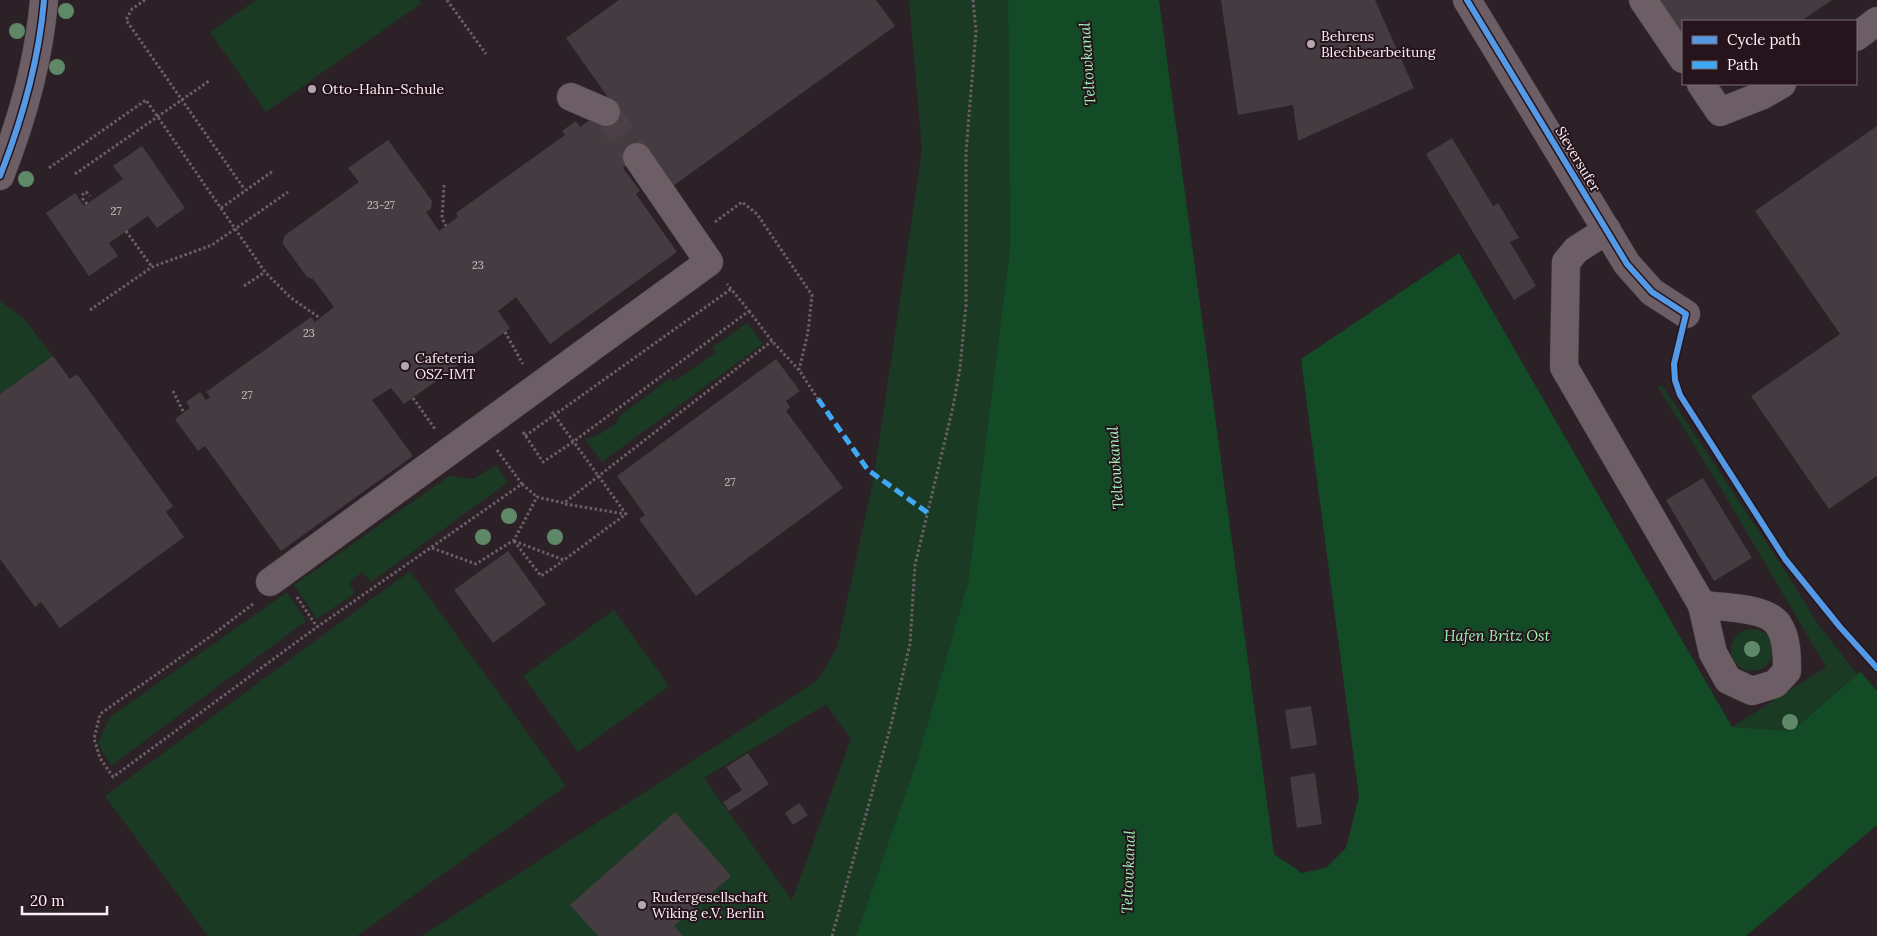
<svg xmlns="http://www.w3.org/2000/svg" width="1877" height="936" viewBox="0 0 1877 936" font-family="Lora,serif">
  <style>
    .green { fill: #1a3a24; fill-rule: evenodd }
    .water { fill: #134b27 }
    .pier { fill: #2c2127 }
    .building { fill: #453c41 }
    .lines { fill: none; stroke-linecap: round; stroke-linejoin: round }
    .minor-tunnel { stroke: #4c4046; stroke-width: 28; stroke-dasharray: 28 14; stroke-linecap: butt }
    .minor-casing { stroke: #493f44; stroke-width: 29 }
    .path { stroke: #6c5f66; stroke-width: 3; stroke-dasharray: 2.5 2.5; stroke-linecap: butt }
    .minor { stroke: #6d5e66; stroke-width: 28 }
    .quiet { stroke: #3fa9f5; stroke-width: 5; stroke-dasharray: 10 5; stroke-linecap: butt }
    .cycleway-casing { stroke: #26141d; stroke-width: 9 }
    .cycleway { stroke: #5399e6; stroke-width: 6 }
    .tree { fill: #5f8868 }
    .poi-dot { fill: #b4a8ae; stroke: #26141d; stroke-width: 2 }
    .labels { text-anchor: middle; dominant-baseline: central; stroke-width: 4; stroke-linejoin: round; paint-order: stroke }
    .number-label { font-size: 11px; fill: #d0c3c9 }
    .poi-label { font-size: 14px; fill: #fef0f6; stroke: #26141d; text-anchor: start }
    .street-label { font-size: 14px; fill: #fef0f6; stroke: #26141d }
    .water-label { font-size: 15px; font-style: italic; fill: #9cf1b0; stroke: #26141d }
  </style>
  <rect width="100%" height="100%" fill="#2c2127"/>
  <g class="green">
    <path d="M256,0H419L422,3L266,112L210,32Z"/>
    <path d="M909,0H1008L1010,248L968,582L917,760L856,936H422L818,680L837,648L874,476L922,150ZM826,704L851,739L792,900L704,778Z"/>
    <path d="M0,301L24,319L53,356L0,394Z"/>
    <path d="M747,323L763,344L602,462L585,439L600,434L615,424L621,415L669,379L675,381L715,353L713,347Z"/>
    <path d="M1662,385L1782,566L1818,624L1857,674L1792,731L1732,727L1826,667L1723,492L1658,387Z"/>
    <path d="M496,465L508,482L371,582L362,572L349,583L355,593L317,619L294,585L449,476L473,479Z"/>
    <path d="M410,571L566,786L357,936H208L105,796Z"/>
    <path d="M287,592L306,621L111,766L98,743L110,717Z"/>
    <path d="M614,610L669,686L578,752L523,676Z"/>
    <circle cx="1752" cy="650" r="21"/>
  </g>
  <path class="water" d="M1008,0H1159L1274,854L1302,873L1326,868L1346,848L1359,797L1301,359L1459,253L1732,727L1792,731L1877,657V825L1746,936H856L917,760L968,582L1010,248Z"/>
  <path class="pier" d="M1877,655V691L1859,670Z"/>
  <g class="building">
    <path d="M619,0H876L895,26L673,186L646,150L623,168L640,191L636,194L677,252L550,344L516,297L498,311L510,328L505,332L404,404L391,388L372,400L413,456L281,551L205,446L198,451L175,419L190,408L186,402L200,392L206,400L210,397L206,392L311,317L315,322L334,307L313,279L307,277L283,244L284,236L359,182L348,168L388,140L432,201L431,209L426,212L439,231L458,217L456,213L565,135L562,131L576,121L580,127L595,116L614,106L566,38Z"/>
    <path d="M1221,0H1375L1414,88L1298,141L1293,105L1238,115Z"/>
    <path d="M1658,0H1832L1801,21H1683V37Z"/>
    <path d="M1877,126V476L1829,509L1751,396L1840,334L1755,211Z"/>
    <path d="M1452,138L1493,206L1498,203L1519,238L1510,242L1536,286L1514,300L1426,154Z"/>
    <path d="M142,146L185,208L157,228L148,216L109,243L118,256L89,276L46,213L75,193L84,206L123,179L113,166Z"/>
    <path d="M53,356L70,379L77,374L173,506L166,512L184,537L60,628L41,602L35,607L0,559V394Z"/>
    <path d="M776,359L800,391L786,401L790,407L786,411L843,488L696,596L639,519L645,515L617,476Z"/>
    <path d="M1703,478L1752,558L1714,581L1666,500Z"/>
    <path d="M508,551L546,604L493,643L454,590Z"/>
    <path d="M1311,706L1317,745L1291,749L1285,710Z"/>
    <path d="M748,753L769,784L729,811L723,802L742,790L726,767Z"/>
    <path d="M1315,773L1322,824L1297,828L1290,777Z"/>
    <path d="M799,803L808,815L793,825L785,813Z"/>
    <path d="M675,812L731,876L674,926L683,936H598L570,905Z"/>
  </g>
  <g class="lines">
    <path class="minor-tunnel" d="M606,112L637,157"/>
    <defs>
      <g id="minor">
        <path d="M1467,0L1627,264L1652,292L1686,314"/>
        <path d="M1643,0L1683,59"/>
        <path d="M1856,37L1877,21"/>
        <path d="M1701,84L1720,112L1763,95L1782,84"/>
        <path d="M571,97L606,112"/>
        <path d="M0,176C22,120 39,60 44,0"/>
        <path d="M1607,230L1576,250L1566,262L1564,367L1702,605L1713,653L1728,680L1752,691L1775,684L1787,671C1787,656 1787,639 1779,626C1769,607 1721,607 1702,605"/>
        <path d="M270,582L709,262L637,157"/>
      </g>
    </defs>
    <use href="#minor" class="minor-casing"/>
    <g class="path">
      <path d="M145,0L132,9L126,20L245,190"/>
      <path d="M447,0L486,54"/>
      <path d="M49,168L146,100L265,272L291,298L320,318"/>
      <path d="M75,174L209,81"/>
      <path d="M444,185L442,218L446,226"/>
      <path d="M87,204L83,199V194L86,192L90,196"/>
      <path d="M221,208L273,171"/>
      <path d="M715,222L742,202L757,214L812,295L808,332L799,370"/>
      <path d="M126,231L152,267"/>
      <path d="M244,286L265,272"/>
      <path d="M90,310L152,267L212,245L288,192"/>
      <path d="M749,311L772,341L799,370L818,399"/>
      <path d="M505,332L523,364"/>
      <path d="M173,391L184,413"/>
      <path d="M413,398L435,429"/>
      <path d="M523,432L543,462L573,442L749,311L727,284"/>
      <path d="M525,436L731,289"/>
      <path d="M522,484L537,497"/>
      <path d="M565,504L625,514"/>
      <path d="M514,541L564,560L626,514L552,412"/>
      <path d="M514,541L541,576L563,561"/>
      <path d="M432,548L476,564L514,540L537,497L564,503L772,341"/>
      <path d="M297,597L317,627"/>
      <path d="M253,604L211,636L100,714L94,739L100,758L113,777L317,627L522,484L497,450"/>
      <path d="M832,936L891,725L910,644L915,565L953,407L960,368L966,305V152L976,31L973,0"/>
    </g>
    <use href="#minor" class="minor"/>
    <path class="quiet" d="M818,399L868,470L928,513"/>
    <defs>
      <g id="cycleway">
        <path d="M1467,0L1627,264L1652,292L1686,314L1674,364L1675,380L1680,395L1785,559L1840,627L1877,668"/>
        <path d="M0,176C22,120 39,60 44,0"/>
      </g>
    </defs>
    <use href="#cycleway" class="cycleway-casing"/>
    <use href="#cycleway" class="cycleway"/>
  </g>
  <g class="tree">
    <circle cx="66" cy="11" r="8"/>
    <circle cx="17" cy="31" r="8"/>
    <circle cx="57" cy="67" r="8"/>
    <circle cx="26" cy="179" r="8"/>
    <circle cx="509" cy="516" r="8"/>
    <circle cx="483" cy="537" r="8"/>
    <circle cx="555" cy="537" r="8"/>
    <circle cx="1752" cy="649" r="8"/>
    <circle cx="1790" cy="722" r="8"/>
  </g>
  <g class="poi-dot">
    <circle cx="1311" cy="44" r="5"/>
    <circle cx="312" cy="89" r="5"/>
    <circle cx="405" cy="366" r="5"/>
    <circle cx="642" cy="905" r="5"/>
  </g>
  <g class="labels">
    <g class="number-label">
      <text x="381" y="205">23-27</text>
      <text x="116" y="211">27</text>
      <text x="478" y="265">23</text>
      <text x="309" y="333">23</text>
      <text x="247" y="395">27</text>
      <text x="730" y="482">27</text>
    </g>
    <g class="poi-label">
      <text x="1321" y="36">Behrens<tspan x="1321" dy="16">Blechbearbeitung</tspan></text>
      <text x="322" y="89">Otto-Hahn-Schule</text>
      <text x="415" y="358">Cafeteria<tspan x="415" dy="16">OSZ-IMT</tspan></text>
      <text x="652" y="897">Rudergesellschaft<tspan x="652" dy="16">Wiking e.V. Berlin</tspan></text>
    </g>
    <g class="street-label">
      <text transform="translate(1578 159) rotate(59)">Sieversufer</text>
    </g>
    <g class="water-label">
      <text transform="translate(1087 64) rotate(-94)">Teltowkanal</text>
      <text transform="translate(1115 468) rotate(-94)">Teltowkanal</text>
      <text x="1497" y="635">Hafen Britz Ost</text>
      <text transform="translate(1128 872) rotate(-88)">Teltowkanal</text>
    </g>
  </g>
  <rect x="1682" y="20" width="175" height="65" fill="#26141d" stroke="#7c6c74"/>
  <rect x="1692" y="36" width="25" height="8" fill="#5399e6" stroke="#7c6c74"/>
  <text x="1727" y="45" font-size="15" fill="#fef0f6">Cycle path</text>
  <rect x="1692" y="61" width="25" height="8" fill="#3fa9f5" stroke="#7c6c74"/>
  <text x="1727" y="70" font-size="15" fill="#fef0f6">Path</text>
  <path d="M22 906v8h85v-8" fill="none" stroke="#fef0f6" stroke-width="2.5"/>
  <text x="30" y="906" font-size="15" fill="#fef0f6" stroke="#26141d" stroke-width="4" paint-order="stroke">20 m</text>
</svg>
